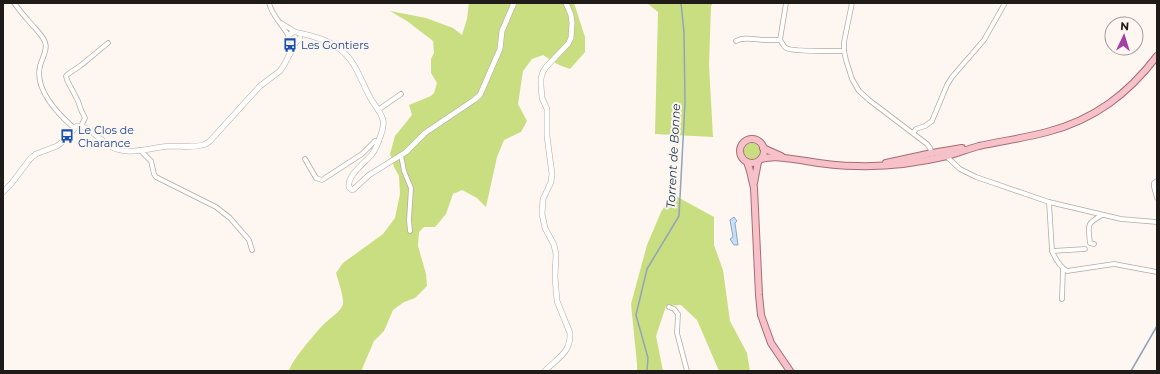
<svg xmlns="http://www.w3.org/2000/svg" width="1160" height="374" viewBox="0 0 1160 374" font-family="Montserrat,sans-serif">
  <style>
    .green { fill: #c9de80 }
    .water { fill: #c4e0fe; stroke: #92a5b9 }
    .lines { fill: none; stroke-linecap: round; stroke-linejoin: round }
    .stream { stroke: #92a5b9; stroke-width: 1.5 }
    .minor-casing { stroke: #b5aaa2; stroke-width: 5.5 }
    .tertiary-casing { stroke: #b5aaa2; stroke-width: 6 }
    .primary-casing { stroke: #a76c73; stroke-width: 8 }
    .minor { stroke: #fff; stroke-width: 4 }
    .tertiary { stroke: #fff; stroke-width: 5 }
    .primary { stroke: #f6c1c8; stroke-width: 6 }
    .labels { text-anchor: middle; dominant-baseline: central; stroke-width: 4; stroke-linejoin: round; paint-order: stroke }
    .transit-label { font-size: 11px; fill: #164399; stroke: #fdf6f1; text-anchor: start }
    .water-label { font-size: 12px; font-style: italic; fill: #163350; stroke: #fdf6f1 }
  </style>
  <rect width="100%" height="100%" fill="#fdf6f1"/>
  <g class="green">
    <path d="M469,3H574L585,37V52L570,69L559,65L543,55L532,59L523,71L518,104L527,121L521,132L504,140L497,157L486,207L477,198L462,190L453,194L446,214L435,227H424L419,232L418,246L426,274L427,286L415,298L404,302L393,310L384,331L374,341L362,369L363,371H289C292,360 313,336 322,326C327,320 341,312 343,304C344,297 338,280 336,273L343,263L383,234L395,218L400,194L399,176L394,167L390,154L395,136L412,115L409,105L431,96L434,93L437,83L431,73V59L434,53L433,41L407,21L390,11L426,18L453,28L462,35L467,19Z"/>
    <path d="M647,3H713L711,6L709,65L713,137L655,134L658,12Z"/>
    <circle cx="752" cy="151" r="8"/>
    <path d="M672,194L714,217V245L723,270L730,321L747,353L750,371H719L697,320L681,305L666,306L656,336L663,371H637V364L631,304L647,245L661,212Z"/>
  </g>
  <path class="water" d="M734,217L737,221L735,223L738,245H734L730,239L733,237L730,220Z"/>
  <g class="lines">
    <g class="stream">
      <path d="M647,371L648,358L636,315L647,269L679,216L685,103L684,32L681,3"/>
      <path d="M1131,371L1157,326"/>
    </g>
    <defs>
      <g id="minor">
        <path d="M14,3C19,9 23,15 28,20C33,27 42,34 45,42C48,50 42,58 40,66C34,90 58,114 74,128"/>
        <path d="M269,3C272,16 283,25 289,37"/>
        <path d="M786,3L780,40C782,42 783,46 786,48C792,52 834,51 844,51"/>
        <path d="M852,3L844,42V51L846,60L852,79L859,91L869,100L927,144L930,148L932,154"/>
        <path d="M281,23L294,31"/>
        <path d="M736,41C744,36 756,40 764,40C770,40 775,40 780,40"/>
        <path d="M378,110L401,94"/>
        <path d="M81,126L85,118L81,110L78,101L67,80L66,76L68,74L80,66L108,43"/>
        <path d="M913,133L916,129L925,126L932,121L947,85L952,77L984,40L1005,3"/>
        <path d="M140,150L151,161L154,174L156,177L216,207L230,218L249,240L252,250"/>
        <path d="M401,155L404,171L411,188L409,220L410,231"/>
        <path d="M946,156L960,169L976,177L1049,202L1121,219L1157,222"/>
        <path d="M305,159L316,178L322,180L362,154L375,141H379"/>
        <path d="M1157,181L1154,183V187L1157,198"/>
        <path d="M1049,202L1052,251C1055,258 1060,267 1067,271L1114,264L1157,272"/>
        <path d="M1094,244L1090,243C1088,225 1086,224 1102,215"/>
        <path d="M1052,251L1085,249"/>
        <path d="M1062,299L1063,269"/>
        <path d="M669,307L674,309L678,314L677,333L687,371"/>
      </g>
      <g id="tertiary">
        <path d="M296,42H293L289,39V35L293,32H296L299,33C313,36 329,40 341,50C357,63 361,82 371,99C375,106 381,112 383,120C385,127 380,136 378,143C376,147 375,151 372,154C365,163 347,175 349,187L352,190L354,189L369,175L406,152L425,133L474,100L480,95L500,49L502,31L514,3"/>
        <path d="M3,192L11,184L30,159L36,154L57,146L61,143L77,126C90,125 103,145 116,149C133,155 153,147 171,146C181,146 192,148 202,145C205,145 207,143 210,141L260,86L280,71L284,65L296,42L300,38"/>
        <path d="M545,371C557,358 571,353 570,333L557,301L555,277L556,254L554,245L545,228L542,214L543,199L551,182L552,174L547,136V109L542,98L541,86V78L543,72L546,67L568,44L571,38L572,23L571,15L566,3"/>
      </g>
      <g id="primary">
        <circle cx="752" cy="151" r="12"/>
        <path d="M763,148L781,156"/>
        <path d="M761,159C776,155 791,159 806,161C823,164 840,166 857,166C888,167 917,163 947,156C958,153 968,149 979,146C1002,141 1025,138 1047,132C1094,120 1128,94 1157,56"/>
        <path d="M747,162L750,171L754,188L759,295L761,315L771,343L790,371"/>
        <path d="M886,163L932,153L962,148"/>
        <path d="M754,183L758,162"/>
      </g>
    </defs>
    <use href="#minor" class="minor-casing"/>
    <use href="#tertiary" class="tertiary-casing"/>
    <use href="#primary" class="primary-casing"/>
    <use href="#minor" class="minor"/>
    <use href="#tertiary" class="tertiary"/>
    <use href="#primary" class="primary"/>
  </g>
  <defs>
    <symbol id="bus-bare" viewBox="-9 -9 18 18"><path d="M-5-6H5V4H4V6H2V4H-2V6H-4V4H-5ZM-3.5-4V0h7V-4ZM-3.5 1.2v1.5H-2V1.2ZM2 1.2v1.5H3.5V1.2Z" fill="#1a4fb4" stroke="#fdf6f1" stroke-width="2.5" paint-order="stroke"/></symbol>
  </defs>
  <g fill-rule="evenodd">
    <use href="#bus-bare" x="280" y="35" width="20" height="20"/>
    <use href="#bus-bare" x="57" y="126" width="20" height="20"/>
  </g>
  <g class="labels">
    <g class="transit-label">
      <text x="301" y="45">Les Gontiers</text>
      <text x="78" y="130">Le Clos de<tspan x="78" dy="13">Charance</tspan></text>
    </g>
    <g class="water-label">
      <text transform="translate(673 156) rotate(-87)">Torrent de Bonne</text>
    </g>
  </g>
  <rect width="1160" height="374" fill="none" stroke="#1f1b18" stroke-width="8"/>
  <g transform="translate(1124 36) rotate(4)"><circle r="19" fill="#fdf6f1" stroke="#a49e9a"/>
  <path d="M0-3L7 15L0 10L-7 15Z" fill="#a43fa3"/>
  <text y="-6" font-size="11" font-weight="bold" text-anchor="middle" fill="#1f1b18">N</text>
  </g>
</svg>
